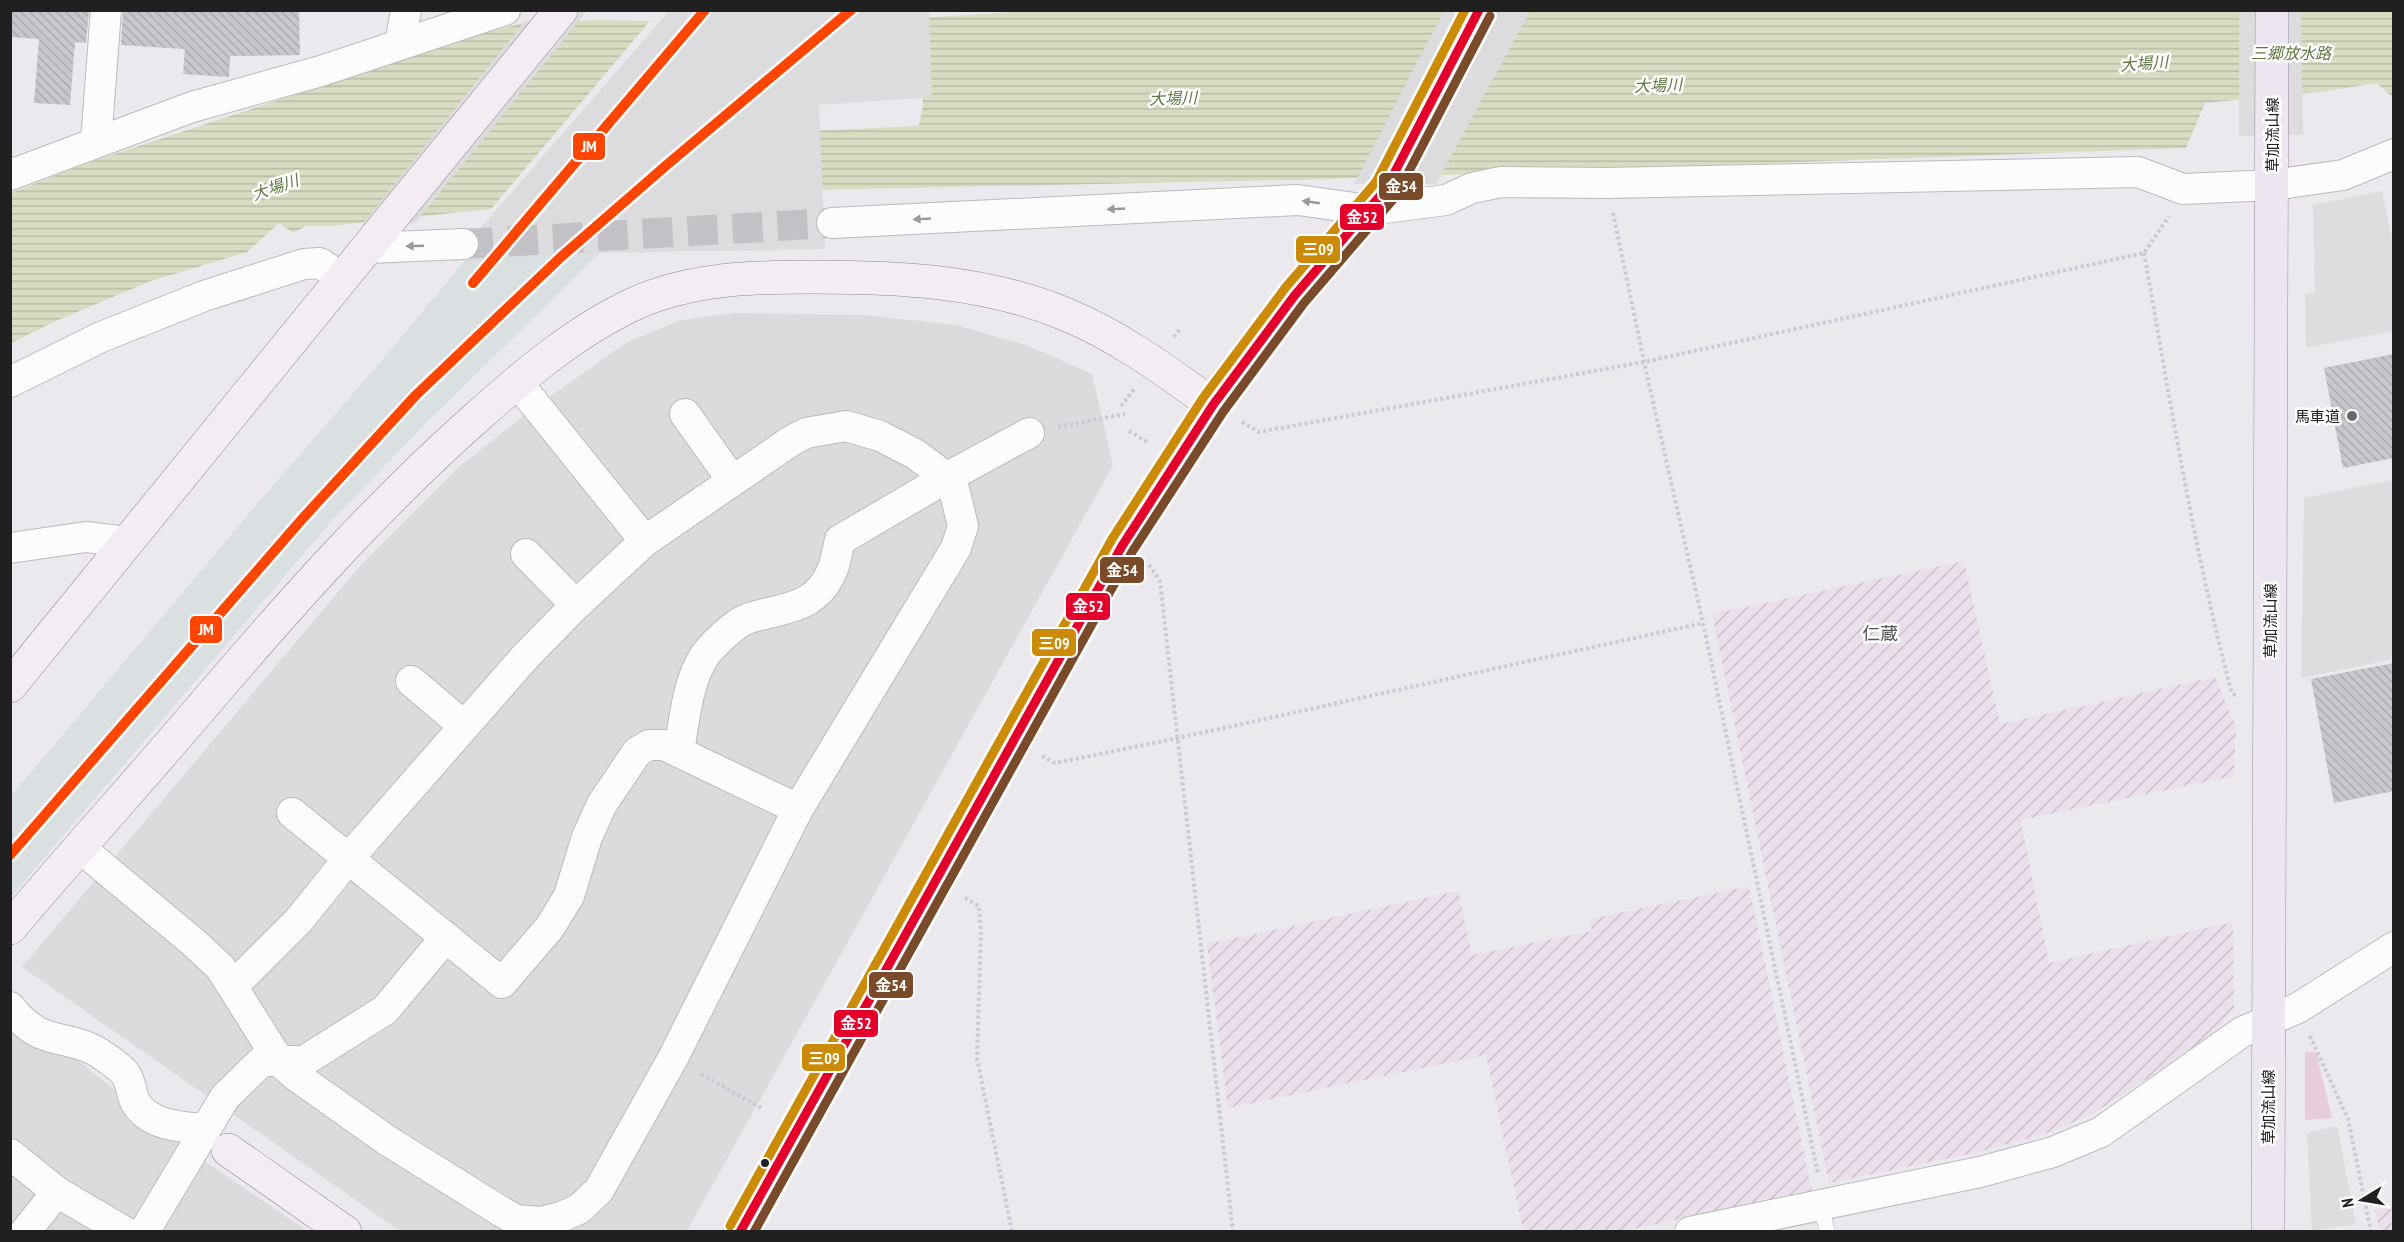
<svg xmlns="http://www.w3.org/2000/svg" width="2404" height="1242" viewBox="0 0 2404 1242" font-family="'PT Sans Narrow','Noto Sans JP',sans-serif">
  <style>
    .residential { fill: #dcdadd }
    .industrial { fill: #dadfe2 }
    .farmland { fill: url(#farmland-furrows) }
    .grass { fill: #e7ccdc }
    .parking { fill: #dddcde }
    .water { fill: url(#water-rules) }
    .pier { fill: #dcdbdd }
    .building { fill: url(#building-back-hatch) }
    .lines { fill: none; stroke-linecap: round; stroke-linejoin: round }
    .street-tunnel { stroke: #c3c1c5; stroke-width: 30; stroke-dasharray: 30 15; stroke-linecap: butt }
    .lane-casing { stroke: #bcbabc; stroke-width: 16 }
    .street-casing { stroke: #bcbabc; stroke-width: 32 }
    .secondary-casing { stroke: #958395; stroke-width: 34 }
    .primary-casing { stroke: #9888a2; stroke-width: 34 }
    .path { stroke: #cac9d5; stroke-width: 4; stroke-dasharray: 3 3; stroke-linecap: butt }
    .lane { stroke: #fcfcfc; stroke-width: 15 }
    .street { stroke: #fcfcfc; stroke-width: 30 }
    .secondary { stroke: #f3ecf3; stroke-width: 33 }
    .primary { stroke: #ebe6f0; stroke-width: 33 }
    .bus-1-casing { stroke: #fff; stroke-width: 14 }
    .bus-2-casing { stroke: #fff; stroke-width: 14 }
    .bus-3-casing { stroke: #fff; stroke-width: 14 }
    .bus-1 { stroke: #e4002b; stroke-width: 9 }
    .bus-2 { stroke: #7a4b2a; stroke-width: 9 }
    .bus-3 { stroke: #cc8b06; stroke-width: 9 }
    .rail-1-casing { stroke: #fff; stroke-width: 15 }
    .rail-1 { stroke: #ff4500; stroke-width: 10 }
    .oneway { fill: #999 }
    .poi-dot { fill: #676668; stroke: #fff; stroke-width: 2 }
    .bus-dot { fill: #202020; stroke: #fff; stroke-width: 2 }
    .labels { text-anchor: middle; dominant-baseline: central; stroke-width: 5; stroke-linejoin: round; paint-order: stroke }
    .street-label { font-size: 15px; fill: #202020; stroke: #fff }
    .poi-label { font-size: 15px; fill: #202020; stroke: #fff; text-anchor: end }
    .water-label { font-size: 16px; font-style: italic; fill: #607843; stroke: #fff }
    .quarter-label { font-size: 18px; fill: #535353; stroke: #fff }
    .line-badge { stroke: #fff; stroke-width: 2 }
    .badge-label { font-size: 16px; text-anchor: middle; font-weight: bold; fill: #fff }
  </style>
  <defs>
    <pattern id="farmland-furrows" width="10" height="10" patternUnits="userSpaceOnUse" patternTransform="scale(1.5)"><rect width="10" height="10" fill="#ebdfec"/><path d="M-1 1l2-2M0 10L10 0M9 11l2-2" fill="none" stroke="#c9bfca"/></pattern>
    <pattern id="water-rules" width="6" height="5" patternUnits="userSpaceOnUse" patternTransform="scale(1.5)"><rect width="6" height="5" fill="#d8dcc1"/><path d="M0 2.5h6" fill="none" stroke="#b9bca6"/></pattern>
    <pattern id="building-back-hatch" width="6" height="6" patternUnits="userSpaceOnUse" patternTransform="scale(1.5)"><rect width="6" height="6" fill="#c9c6cb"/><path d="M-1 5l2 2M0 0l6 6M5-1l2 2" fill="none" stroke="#acaaae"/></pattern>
  </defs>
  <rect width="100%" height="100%" fill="#ece9ee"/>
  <g class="residential">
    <path d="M735,313L862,315L956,325L1026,345L1092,374L1113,465L687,1231H400L22,967L360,566L459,467L527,413L627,342L681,320Z"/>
    <path d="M10,1004L184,1147L307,1231H11Z"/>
  </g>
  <path class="industrial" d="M671,11L600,253L426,423L329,524L11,897V796L269,490L384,358Z"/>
  <g class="farmland">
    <path d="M1964,561L2000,724L2215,677L2236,727L2234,776L2021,820L2049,963L2233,922L2234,1008L2210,1038L2094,1113L2051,1132L1975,1153L1829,1183L1712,614Z"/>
    <path d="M1749,886L1812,1192L1623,1231H1523L1486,1055L1228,1108L1207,944L1458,891L1472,955L1592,931L1590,919Z"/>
    <path d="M2393,1206V1231H2380L2375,1210Z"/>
  </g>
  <path class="grass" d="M2305,1052H2316L2332,1118L2305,1120Z"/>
  <g class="parking">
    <path d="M2382,191L2393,244V331L2306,348L2305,294L2315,293L2313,205Z"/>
    <path d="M2393,480V659L2301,678L2304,498Z"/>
    <path d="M2337,1126L2356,1224L2312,1231L2307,1133Z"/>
  </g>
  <g class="water">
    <path d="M1047,10L2393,11V98L2377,83L2320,92L2205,103L2186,148L1331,179L811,190L810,131L919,126L923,105L919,18Z"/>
    <path d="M601,20L650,21L491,209L329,226H306L293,233L279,223L247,252L151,281L58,320L11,343V193L90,162L461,40L522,23Z"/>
  </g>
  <g class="pier">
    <path d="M587,11L415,223L361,226L525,21Z"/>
    <path d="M669,11H929L932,97L819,105L825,249L600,253L452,261Z"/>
    <path d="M1444,11H1530L1436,184H1354Z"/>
    <path d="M2239,11H2301L2303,135L2239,136Z"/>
  </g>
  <g class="building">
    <path d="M10,10H89L86,43L75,42L70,105L34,103L39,39L10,37Z"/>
    <path d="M123,10H299L300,55L230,56L229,77L183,74L185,49L121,45Z"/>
    <path d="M2394,354V458L2343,468L2324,368Z"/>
    <path d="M2394,663V791L2334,803L2311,679Z"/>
  </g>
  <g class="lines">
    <path class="street-tunnel" d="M463,244L832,223"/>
    <defs>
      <path id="lane" d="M1821,1203L1827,1232"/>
      <g id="street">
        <path d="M400,44L406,10"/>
        <path d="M96,142L106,10"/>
        <path d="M10,175L192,107L321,71L505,10"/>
        <path d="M832,223L1298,200L1369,210L1446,200L1472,188L1501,182L1607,183L2138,172L2183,189L2272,185L2343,175L2394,154"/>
        <path d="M368,248L463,244"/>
        <path d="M10,382L101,337L204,296L304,264L320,263L342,278"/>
        <path d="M517,382L645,541"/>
        <path d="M685,414L732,480"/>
        <path d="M10,548L86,537L127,542"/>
        <path d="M526,554L576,605"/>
        <path d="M411,681L464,726"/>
        <path d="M679,752C684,722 687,685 703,658C710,647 735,623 747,619C780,607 814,612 832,571C836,562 837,550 840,540L946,478L1029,433"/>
        <path d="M292,813L502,983L550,927L569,896L587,837L602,804L637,752L649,745H664L798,809"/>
        <path d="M79,847L193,942L220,967L279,1061L296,1076L388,1141L502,1212L516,1220L541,1222L561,1217L579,1209L599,1190L673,1058L798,809L956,548L963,526L953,485L934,468L915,454L880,436L846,426L806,433L791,441L645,541L576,605L525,657L349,858L299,920L233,986"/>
        <path d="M10,1007C18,1018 32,1031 45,1035C61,1041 78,1041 94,1050C101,1054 122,1068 126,1075C132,1084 131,1097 137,1105C152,1126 182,1127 204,1129"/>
        <path d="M10,1154L57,1192L125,1232"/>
        <path d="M25,1232L57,1192"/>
        <path d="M144,1232L225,1097L262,1061H304L385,1010L446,937"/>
        <path d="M1690,1232L1980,1172L2053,1152L2101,1132L2242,1032L2298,1008L2394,947"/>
      </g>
      <g id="secondary">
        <path d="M10,686L561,10"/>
        <path d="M10,928C77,849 146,773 213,694C296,597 381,502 477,417C525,374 577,330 636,303C693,278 753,277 814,277C899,277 985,281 1065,314C1119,336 1166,371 1213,405"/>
        <path d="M228,1150L345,1232"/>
        <path d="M740,1232L1122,546L1213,405L1295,295L1386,189L1479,10"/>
      </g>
      <path id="primary" d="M2268,1232L2272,10"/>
    </defs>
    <use href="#lane" class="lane-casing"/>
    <use href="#street" class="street-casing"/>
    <use href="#secondary" class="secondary-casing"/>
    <use href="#primary" class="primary-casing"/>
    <g class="path">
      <path d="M1613,213L1644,362L1703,623L1818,1174"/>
      <path d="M2144,253C2170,399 2193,547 2231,690L2236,697"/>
      <path d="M1174,337L1181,328"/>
      <path d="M1121,406L1135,388"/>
      <path d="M1242,422L1259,432L1644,362L2144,253L2169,216"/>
      <path d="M1058,427L1125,414"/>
      <path d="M1129,431L1149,443"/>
      <path d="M1149,565L1160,581L1233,1232"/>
      <path d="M1042,756L1055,763L1178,738L1703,623"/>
      <path d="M965,898L979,906L981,933L977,1058L1012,1232"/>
      <path d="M2310,1036L2348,1119L2371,1232"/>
      <path d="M701,1074L763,1109"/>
    </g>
    <use href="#lane" class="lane"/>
    <use href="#street" class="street"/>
    <use href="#secondary" class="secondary"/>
    <use href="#primary" class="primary"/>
    <defs>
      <path id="bus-1" d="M740,1232L1122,546L1213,405L1295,295L1386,189L1479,10"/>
      <path id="bus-2" d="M754,1232L1132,552L1223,412L1304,303L1396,196L1490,16"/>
      <path id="bus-3" d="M730,1226L1112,539L1203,398L1286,287L1376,182L1465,10"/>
    </defs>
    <use href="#bus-1" class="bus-1-casing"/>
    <use href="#bus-2" class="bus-2-casing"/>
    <use href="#bus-3" class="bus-3-casing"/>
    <use href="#bus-1" class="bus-1"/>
    <use href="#bus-2" class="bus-2"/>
    <use href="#bus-3" class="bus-3"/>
    <defs>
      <g id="rail-1">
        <path d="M473,283L705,10"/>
        <path d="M10,855L303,518L416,395L562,256L669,163L851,10"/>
      </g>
    </defs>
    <use href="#rail-1" class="rail-1-casing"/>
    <use href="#rail-1" class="rail-1"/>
  </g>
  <defs><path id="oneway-solid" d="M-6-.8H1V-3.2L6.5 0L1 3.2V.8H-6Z" transform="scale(1.5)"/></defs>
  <g class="oneway">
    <use href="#oneway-solid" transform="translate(1311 202) rotate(-172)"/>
    <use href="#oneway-solid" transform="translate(1116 209) rotate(177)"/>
    <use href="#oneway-solid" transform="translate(922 219) rotate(177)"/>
    <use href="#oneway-solid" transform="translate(415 246) rotate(178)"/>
  </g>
  <circle class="poi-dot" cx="2352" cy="416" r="6"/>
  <circle class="bus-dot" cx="765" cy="1163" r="5"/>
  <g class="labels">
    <g class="street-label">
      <text transform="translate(2272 135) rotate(-90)">草加流山線</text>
      <text transform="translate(2270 621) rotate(-90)">草加流山線</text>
      <text transform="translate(2268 1107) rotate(-90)">草加流山線</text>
    </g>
    <g class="poi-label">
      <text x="2340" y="416">馬車道</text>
    </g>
    <g class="water-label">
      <text x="2291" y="53">三郷放水路</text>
      <text transform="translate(2144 63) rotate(-4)">大場川</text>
      <text transform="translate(1658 85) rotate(-2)">大場川</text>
      <text transform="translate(1173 98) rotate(-2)">大場川</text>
      <text transform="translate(275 187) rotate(-19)">大場川</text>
    </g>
    <g class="quarter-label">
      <text x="1880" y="633">仁蔵</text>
    </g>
  </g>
  <g class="line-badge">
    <rect x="572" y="132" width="34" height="29" rx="6" fill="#ff4500"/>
    <rect x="1378" y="172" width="46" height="29" rx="6" fill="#7a4b2a"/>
    <rect x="1339" y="203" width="46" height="28" rx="6" fill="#e4002b"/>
    <rect x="1295" y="235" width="46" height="29" rx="6" fill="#cc8b06"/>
    <rect x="1099" y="556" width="46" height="28" rx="6" fill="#7a4b2a"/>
    <rect x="1065" y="592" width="46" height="29" rx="6" fill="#e4002b"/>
    <rect x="189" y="615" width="34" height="29" rx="6" fill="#ff4500"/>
    <rect x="1031" y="628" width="46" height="29" rx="6" fill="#cc8b06"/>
    <rect x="868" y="971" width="46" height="28" rx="6" fill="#7a4b2a"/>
    <rect x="833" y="1009" width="46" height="29" rx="6" fill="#e4002b"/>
    <rect x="801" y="1043" width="45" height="29" rx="6" fill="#cc8b06"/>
  </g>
  <g class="badge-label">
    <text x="589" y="152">JM</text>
    <text x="1401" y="192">金54</text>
    <text x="1362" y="223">金52</text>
    <text x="1318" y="255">三09</text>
    <text x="1122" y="576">金54</text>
    <text x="1088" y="612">金52</text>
    <text x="206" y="635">JM</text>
    <text x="1054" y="649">三09</text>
    <text x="891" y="991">金54</text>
    <text x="856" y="1029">金52</text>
    <text x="824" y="1064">三09</text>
  </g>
  <rect width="2404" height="1242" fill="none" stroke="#202020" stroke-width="24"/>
  <g transform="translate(2362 1200) rotate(259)" stroke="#ffffff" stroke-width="4.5" paint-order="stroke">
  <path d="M0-4.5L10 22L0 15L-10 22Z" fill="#202020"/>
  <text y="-9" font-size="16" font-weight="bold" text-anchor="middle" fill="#202020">N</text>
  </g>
</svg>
